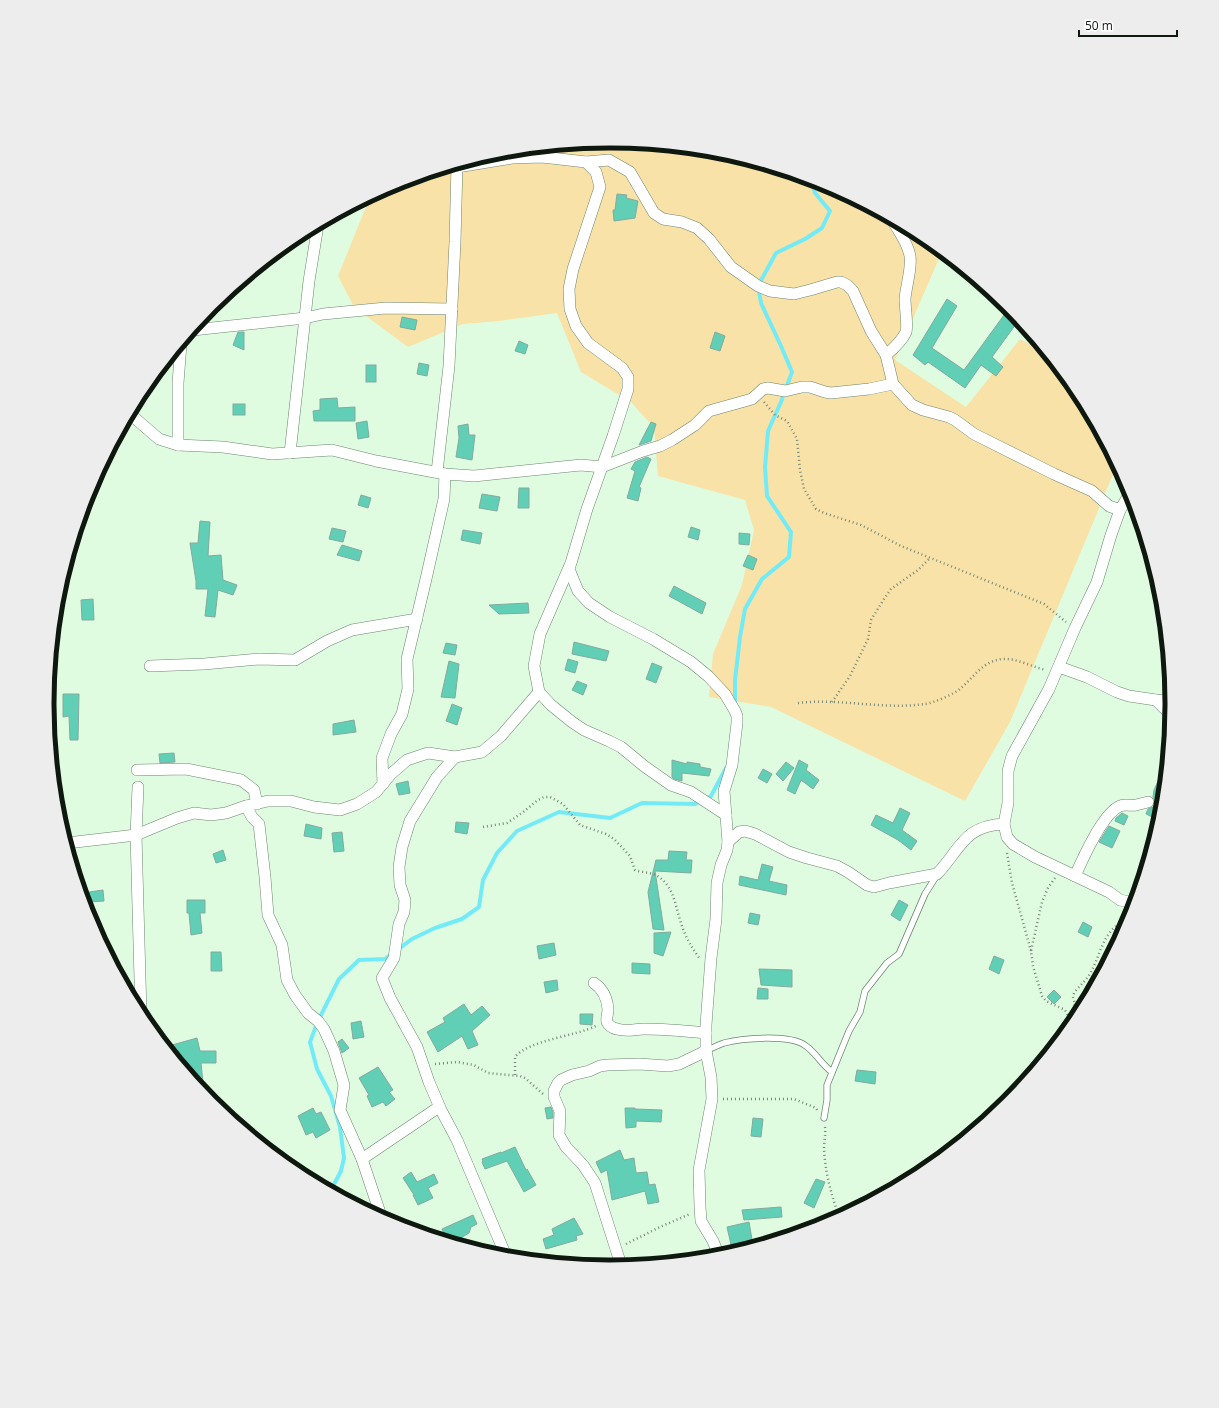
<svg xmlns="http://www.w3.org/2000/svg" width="1219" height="1408" viewBox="0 0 1219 1408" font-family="'Open Sans',sans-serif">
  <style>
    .green { fill: #f8e2a7 }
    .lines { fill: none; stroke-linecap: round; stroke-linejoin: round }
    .stream { stroke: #73ebf7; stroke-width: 4 }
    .building { fill: #60cfb5; stroke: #83aa9f }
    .service-casing { stroke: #6c866e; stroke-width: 7 }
    .minor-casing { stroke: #6c866e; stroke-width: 12 }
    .path { stroke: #768977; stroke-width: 2.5; stroke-dasharray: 1 3; stroke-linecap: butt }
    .service { stroke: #fff; stroke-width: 5.5 }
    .minor { stroke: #fff; stroke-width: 11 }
    .rim { fill: none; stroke: #0e180f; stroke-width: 5 }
  </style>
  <rect width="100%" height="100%" fill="#dffce1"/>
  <path class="green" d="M610,142L719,152L825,184L922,236L938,250L941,254L895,360L966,407L1020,339L1045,352L1077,392L1117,465L1010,722L965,801L771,707L709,697L713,654L742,585L754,530L745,500L658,476L654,428L631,402L581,372L557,313L499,321L463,324L408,347L354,307L338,276L370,197L394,184L500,152Z"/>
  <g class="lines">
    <g class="stream">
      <path d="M735,704V680L740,637L745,609L762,579L789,557L791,532L767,496L765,467L768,431L781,402L792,372L781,346L761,303L758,286L776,253L805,239L822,228L830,211L815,193L811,180"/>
      <path d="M331,1190L341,1171L344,1158L340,1127L331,1096L317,1069L310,1042L318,1021L339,979L359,960L385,959L412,939L435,928L462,919L479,907L483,880L497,853L517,831L559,812L610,818L642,803L695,804L711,796L726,768"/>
    </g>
  </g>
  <g class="building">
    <path d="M617,194L627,195L626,198L638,201L635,218L614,221L613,210H615Z"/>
    <path d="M947,299L957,306L932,348L964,370L1004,315L1016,324L992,357L1003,367L996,376L981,365L965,388L928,362L925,365L913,355Z"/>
    <path d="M402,317L417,320L415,330L400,327Z"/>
    <path d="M238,332H244V350L233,345Z"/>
    <path d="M715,332L725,336L720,351L710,348Z"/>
    <path d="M519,341L528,345L525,354L515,351Z"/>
    <path d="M419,363L429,365L427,376L417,374Z"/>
    <rect x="366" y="365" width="10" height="17"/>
    <path d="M337,398L338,408L355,407V421H314L313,411L320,410V399Z"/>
    <rect x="233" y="404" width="12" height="11"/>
    <path d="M367,421L369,437L358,439L356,423Z"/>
    <path d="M651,422L656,424L651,441L639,445Z"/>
    <path d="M468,424L469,435H475L472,460L456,457L459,438L458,426Z"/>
    <path d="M647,457L651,459L639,487L641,488L638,501L627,498L635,471L631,469L635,462Z"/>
    <path d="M519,488H529V508H518Z"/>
    <path d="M482,494L500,497L497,511L479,508Z"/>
    <path d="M361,495L371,498L368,508L358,505Z"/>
    <path d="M200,521L210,522L208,556L221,555L223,580L237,585L233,595L218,590L215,617L205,616L208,589H196V581L190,543H198Z"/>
    <path d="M691,527L700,530L698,540L688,537Z"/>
    <path d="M332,528L346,531L343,542L329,539Z"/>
    <path d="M463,530L482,533L480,544L461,540Z"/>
    <path d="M739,533L750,534L749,545L739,544Z"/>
    <path d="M342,545L362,551L359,561L337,555Z"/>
    <path d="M748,555L757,559L753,570L743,566Z"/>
    <path d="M674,586L706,603L702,614L669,596Z"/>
    <path d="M93,599L94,620H82L81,600Z"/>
    <path d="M528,603L529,613L499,614L489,605Z"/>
    <path d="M574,642L609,651L606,661L572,654Z"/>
    <path d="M446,643L457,645L455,655L443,653Z"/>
    <path d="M568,659L578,662L575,673L565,670Z"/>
    <path d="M449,661L459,664L455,698L441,697Z"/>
    <path d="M652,663L662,667L656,683L646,679Z"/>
    <path d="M577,681L587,685L583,695L572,690Z"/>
    <path d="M63,694H79L78,740H70L69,716L63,717Z"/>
    <path d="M452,704L462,708L457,725L446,721Z"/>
    <path d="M354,720L356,732L333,735V724Z"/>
    <path d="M174,753L175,762L160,763L159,754Z"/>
    <path d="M672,760L687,764V762L700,764V767L711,769L709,776L682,773V781L674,779L672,777Z"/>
    <path d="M799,760L808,765L806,770L819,780L813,789L801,780L795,794L787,790Z"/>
    <path d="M786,762L794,768L783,781L776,774Z"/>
    <path d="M1164,768H1166L1161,814L1159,820L1146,814L1148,809L1153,807L1155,804V801L1153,797L1154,790Z"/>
    <path d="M763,769L772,774L767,783L758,778Z"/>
    <path d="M408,781L410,793L399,795L396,784Z"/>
    <path d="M900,808L910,813L902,830L917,841L911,850L898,840L871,825L876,815L893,823Z"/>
    <path d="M1122,813L1128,816L1124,825L1115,821L1116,818Z"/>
    <path d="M456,822L469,823L467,834L455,832Z"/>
    <path d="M306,824L322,828L321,839L304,836Z"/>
    <path d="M1109,826L1120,831L1112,848L1099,842Z"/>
    <path d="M342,832L344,851L334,852L332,833Z"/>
    <path d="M223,850L226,860L216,863L213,854Z"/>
    <path d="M669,851L687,852L686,860H692L691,873L655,871L664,930L653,929L648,892L656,860H668Z"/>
    <path d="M762,864L773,867L769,881L787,885L786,895L739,885L740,876L758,880Z"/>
    <path d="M103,890L104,901L89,902V892Z"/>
    <path d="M187,900H205V913H200L202,933L191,935L189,913H187Z"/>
    <path d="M899,900L908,905L900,921L891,915Z"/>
    <path d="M750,913L760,915L758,925L748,923Z"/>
    <path d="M1083,922L1092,927L1088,937L1078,932Z"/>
    <path d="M671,932L663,956L654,953V933Z"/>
    <path d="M554,943L556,955L539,959L537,946Z"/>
    <path d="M211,952H221L222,971H211Z"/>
    <path d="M994,956L1004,960L999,974L989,969Z"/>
    <path d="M632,963L650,964V974L632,973Z"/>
    <path d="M759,969L792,970V987L761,985Z"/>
    <path d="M557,980L558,990L546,993L544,982Z"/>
    <path d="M758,988L768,989V999H757Z"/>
    <path d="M1054,990L1061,997L1054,1004L1047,997Z"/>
    <path d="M464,1004L471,1015L482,1006L490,1015L472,1031L478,1045L468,1049L462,1036L438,1052L427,1032L445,1022L443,1018Z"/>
    <path d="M580,1014H593L592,1025L580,1024Z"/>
    <path d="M361,1021L364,1037L353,1039L351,1023Z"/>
    <path d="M197,1038L200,1051H216V1063H201L204,1092L175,1057L172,1045Z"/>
    <path d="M342,1039L349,1048L342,1053L338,1042Z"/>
    <path d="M378,1067L393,1090L389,1092L395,1099L386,1106L383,1102L372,1107L367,1096L369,1095L359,1078Z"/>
    <path d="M857,1070L876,1072L875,1084L855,1081Z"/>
    <path d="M551,1107L553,1112V1118L547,1119L545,1108Z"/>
    <path d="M313,1108L316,1114L321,1112L330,1130L316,1138L313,1132L306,1135L298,1116Z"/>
    <path d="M625,1108H635V1109L662,1110L661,1122L636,1121V1127L626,1128Z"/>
    <path d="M753,1118L763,1119L761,1137L751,1136Z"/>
    <path d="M515,1147L526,1170L527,1169L536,1185L524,1192L507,1161L485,1169L482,1162L483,1161L482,1159L501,1152V1153Z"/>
    <path d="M620,1150L624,1160L634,1158L636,1173L647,1172L649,1185L655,1184L659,1202L648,1204L645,1191L612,1200L607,1170L601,1173L596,1162Z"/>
    <path d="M411,1172L417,1182L434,1174L438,1183L428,1188L433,1198L418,1205L413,1195H414L403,1178Z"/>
    <path d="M816,1179L825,1182L814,1208L804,1203Z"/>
    <path d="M781,1207L782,1217L744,1220L742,1210Z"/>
    <path d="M473,1215L477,1224L471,1227L469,1233L454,1242L446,1239L442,1229Z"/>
    <path d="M574,1218L583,1234L576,1236L577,1240L546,1249L543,1239L554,1235L552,1229Z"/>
    <path d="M749,1222L753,1245L743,1248V1247L732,1249L727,1227Z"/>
  </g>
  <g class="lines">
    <defs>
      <g id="service">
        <path d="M706,1051C712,1048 718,1045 724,1043C742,1038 790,1034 806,1046C816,1053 822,1065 832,1072"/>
        <path d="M824,1118L827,1100V1085L849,1031L860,1012L865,991L887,963L899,954L925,894L937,875"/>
      </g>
      <g id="minor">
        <path d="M586,162L609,160L630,172L654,213L663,219L682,222L697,228L709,239L731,267L758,286L770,291L794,294L810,290L837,282H841L847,285L853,291L871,331L886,355L893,384L912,405L923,410L949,417L955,420L974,434L1054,474L1092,491L1109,506L1120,510"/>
        <path d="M450,167H457L512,158L542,157L586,162L596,172L600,187L573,269L569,289L570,309L576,326L588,343L622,368L628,377V389L613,436L587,509L571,563L540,634L534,666L539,692L551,705L572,722L584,730L609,741L621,747L644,766L671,785L691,792L726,815"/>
        <path d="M193,330L305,318L323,314L386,308L452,309"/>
        <path d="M886,355C893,349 902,341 906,332C908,326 905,307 905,299C906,286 912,268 910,256C908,243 899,232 893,221"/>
        <path d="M130,414L159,439L178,445L223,447L272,454L332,450L376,461L445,474L474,476L581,465L602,467L643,451L660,446L672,440L695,425L709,411L752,399L763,389L768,388L785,391L802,387H810L825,392L831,393L869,389L893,384"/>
        <path d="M178,445V383L181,344"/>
        <path d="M290,453L309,281L318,225"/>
        <path d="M437,472L449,366L455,242L457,165"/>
        <path d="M1130,493L1120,510L1111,535L1097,582L1075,628L1049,689L1012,756L1008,771V803L1004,824L1007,837L1013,844L1035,857L1109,892L1120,900L1134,903"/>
        <path d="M569,569L578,591L589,603L610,617L653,639L691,662L708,676L725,694L735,711L737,716V723L732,765L724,791L728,842L727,850L721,865L717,883L716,919L711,958L706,1025V1051L711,1077L712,1099L699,1170L700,1207L701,1221L713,1241L719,1256"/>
        <path d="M150,666L204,664L259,659L295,660L327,641L352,630L417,619"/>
        <path d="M1059,667L1087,677L1117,692L1129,696L1156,700L1172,701"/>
        <path d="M1156,700L1171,715"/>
        <path d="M455,757L437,777L410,821L402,847L399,867L400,885L405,900L404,912L399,924L394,958L382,978L390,998L417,1047L429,1082L441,1110L457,1140L506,1256"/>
        <path d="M137,770L186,769L241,780L254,790L257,804"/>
        <path d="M383,784L382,758L391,734L402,714L408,689L407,659L426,579L444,499L445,474"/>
        <path d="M138,787L136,835L141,1015"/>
        <path d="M246,806L252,817L259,824L265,877L268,915L282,945L287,980L295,995L308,1013L318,1021L324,1029L334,1051L344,1085L340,1110L362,1159L381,1216"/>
        <path d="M728,842L739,832L745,831L755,834L789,852L807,858L837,866L848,872L867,885L874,887L889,883L937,874C961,849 963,826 1004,824"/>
        <path d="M67,843L136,835L177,818L194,813L211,815L226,813L246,806L268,801H291L314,807L340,810L357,804L376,792L391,774L407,760L428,753L455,757L482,752L501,736L539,692"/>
        <path d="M1075,876C1083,858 1103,813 1120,806C1125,804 1131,806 1136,805C1140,804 1144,803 1148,802"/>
        <path d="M594,983C603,989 607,998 608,1009C608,1014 606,1018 607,1022C609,1026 612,1028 617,1029C626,1032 635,1029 644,1029C665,1029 686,1031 706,1033"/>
        <path d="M362,1159L439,1107"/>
        <path d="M621,1265L595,1183L583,1165L566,1147L559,1135L560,1111L554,1097V1091L558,1083L561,1080L572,1075L589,1071L600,1066L607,1065L639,1064L668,1066L679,1064L706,1051"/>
      </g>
    </defs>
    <use href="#service" class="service-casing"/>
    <use href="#minor" class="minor-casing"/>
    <g class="path">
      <path d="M764,402L775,415L787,421L797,439L800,470L804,489L816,509L824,513L861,525L901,546L1044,604L1066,622"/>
      <path d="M832,702L850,676L868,639L871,620L884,599L891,589L918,570L930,558"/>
      <path d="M798,703C840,698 883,710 925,704C933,703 955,694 961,688C974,677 983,661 1002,659C1017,658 1032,667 1046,670"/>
      <path d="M483,827L507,823L522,813L538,800L544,797H550L563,804L580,825L606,834L614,839L630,856L635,870C643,873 652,872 659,877C675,888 676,910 682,926C686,938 692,948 700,959"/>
      <path d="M1007,853L1012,883L1031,951"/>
      <path d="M1055,878L1048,888L1042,902L1031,951L1033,966L1042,996L1046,1001L1065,1010L1067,1013L1070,1025"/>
      <path d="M1070,1021L1075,1004L1073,997L1074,993C1080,985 1088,979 1092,970C1101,953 1105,925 1128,921"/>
      <path d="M435,1064L457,1062L474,1065L488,1073L520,1076L525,1078L543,1094"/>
      <path d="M515,1075V1057C529,1040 576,1036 596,1026"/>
      <path d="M723,1099H794L816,1108L817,1110"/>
      <path d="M825,1127C826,1134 824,1141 824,1148C825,1171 831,1195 839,1216"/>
      <path d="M626,1244L660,1227L690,1214"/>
    </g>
    <use href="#service" class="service"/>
    <use href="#minor" class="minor"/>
  </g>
  <path d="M0 0H1219V1408H0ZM609 148H610A555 555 0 0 1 1165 703V705A555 555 0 0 1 610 1260H609A555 555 0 0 1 54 705V703A555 555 0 0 1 609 148Z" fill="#ecedec" fill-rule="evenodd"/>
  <path class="rim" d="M609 148H610A555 555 0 0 1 1165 703V705A555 555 0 0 1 610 1260H609A555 555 0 0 1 54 705V703A555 555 0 0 1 609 148Z"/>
  <path d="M1079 30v6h98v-6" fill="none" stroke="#0e180f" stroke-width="2"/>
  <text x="1085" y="30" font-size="12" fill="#0e180f" stroke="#ffffff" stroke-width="3" paint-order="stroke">50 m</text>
</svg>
